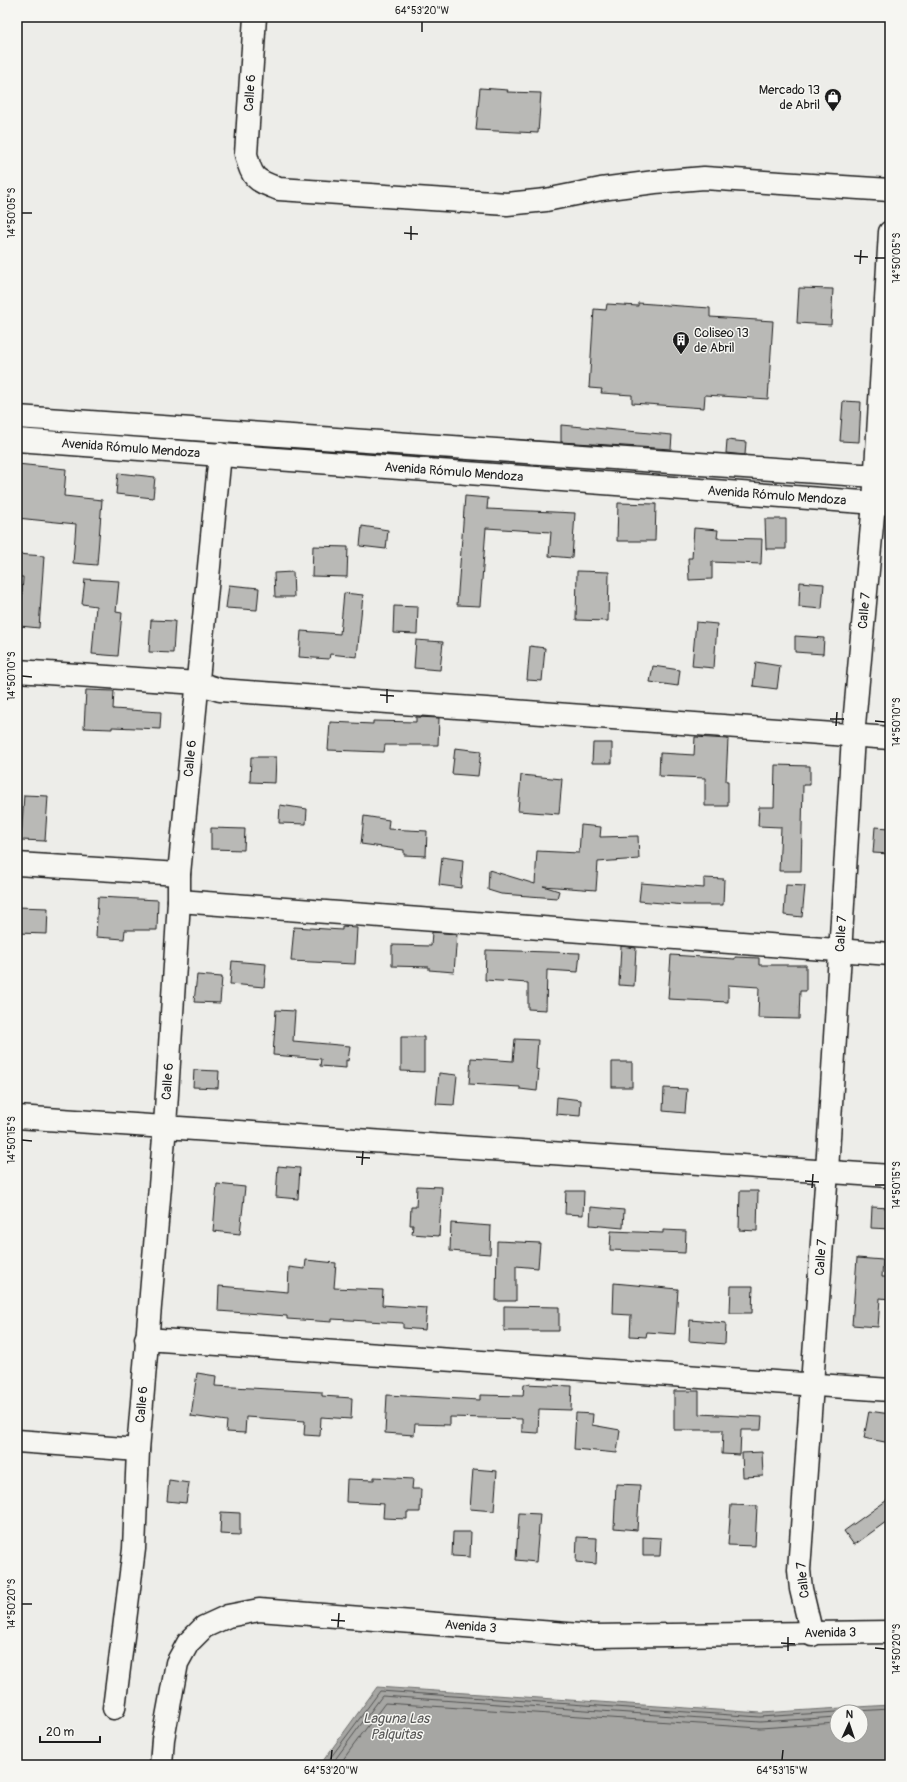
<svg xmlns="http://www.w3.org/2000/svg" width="907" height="1782" viewBox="0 0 907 1782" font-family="Pangolin,sans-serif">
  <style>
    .water { fill: #a6a6a3; stroke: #6f6f6d; fill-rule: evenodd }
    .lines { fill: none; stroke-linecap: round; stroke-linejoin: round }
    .shore { stroke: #535352; stroke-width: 1 }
    .building { fill: #b9b9b6; stroke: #1c1c1c }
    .minor-casing { stroke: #1c1c1c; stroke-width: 25 }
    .major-casing { stroke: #1c1c1c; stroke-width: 25 }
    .minor { stroke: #f6f6f2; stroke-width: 22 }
    .major { stroke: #f6f6f2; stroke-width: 22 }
    .ticks { fill: none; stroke: #1c1c1c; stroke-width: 1.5 }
    .labels { text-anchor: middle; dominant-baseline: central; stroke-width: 3; stroke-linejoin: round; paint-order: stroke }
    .poi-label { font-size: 13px; fill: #1c1c1c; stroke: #f6f6f2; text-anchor: end }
    .street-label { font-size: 13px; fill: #1c1c1c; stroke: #f6f6f2 }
    .water-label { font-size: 14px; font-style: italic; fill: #535352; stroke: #f6f6f2 }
    .neatline { fill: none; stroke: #1c1c1c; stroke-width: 1.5 }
    .ticks-label { font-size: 10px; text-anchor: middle; fill: #1c1c1c }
  </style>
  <rect width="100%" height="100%" fill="#edede9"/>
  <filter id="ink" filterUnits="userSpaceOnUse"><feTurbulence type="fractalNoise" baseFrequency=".025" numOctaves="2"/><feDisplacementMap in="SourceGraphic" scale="8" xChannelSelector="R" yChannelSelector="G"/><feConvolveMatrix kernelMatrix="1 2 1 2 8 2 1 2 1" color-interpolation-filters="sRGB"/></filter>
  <g filter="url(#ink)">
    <path class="water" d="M377,1687L761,1713L890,1705V1765H320ZM837,1712H861V1736H837Z"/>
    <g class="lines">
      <g class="shore">
        <path d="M841,1712L890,1709"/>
        <path d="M325,1765L380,1691L760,1717L837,1712"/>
        <path d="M331,1765L382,1696L760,1722L837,1717"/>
        <path d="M339,1765L385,1703L760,1728L837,1723"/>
      </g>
    </g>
    <g class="building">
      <path d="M480,88L508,90L507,92L541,93L538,133L476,130Z"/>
      <path d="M799,288L833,289L831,325L797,323Z"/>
      <path d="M638,303L710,308V317L773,321L768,399L705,395L704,408L632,403V395L601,393L602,389L589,388L594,309L606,310L607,304L638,306Z"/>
      <path d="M843,401L861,402L859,442L840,441Z"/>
      <path d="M561,425L672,435L671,449L561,442Z"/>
      <path d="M727,440L746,442L745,455L726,453Z"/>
      <path d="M17,464L66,469L64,496L102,500L97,565L73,563L76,524L17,518Z"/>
      <path d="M118,473L155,477L153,498L116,494Z"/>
      <path d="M465,496L488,498L487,509L575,513L572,558L549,556L551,532L486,528L480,606L457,605Z"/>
      <path d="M618,503L656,504L655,541H617Z"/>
      <path d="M765,519H786V549H766Z"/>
      <path d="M362,526L388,530L386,549L360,546Z"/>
      <path d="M694,528L718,530L717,538L762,539L761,564L712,562V579L689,580L688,558H692Z"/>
      <path d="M313,546L348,547L347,577L312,576Z"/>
      <path d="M17,554L44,556L39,628L20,626L23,577H17Z"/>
      <path d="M577,571L609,572L608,621L576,620Z"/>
      <path d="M293,572L294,597H275L274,573Z"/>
      <path d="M85,579L119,581L116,612L122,613L118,656L92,654L96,606L82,604Z"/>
      <path d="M800,582L824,584L822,609L799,607Z"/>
      <path d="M229,585L259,588L257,610L226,608Z"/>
      <path d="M344,593L363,595L357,657L330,654L329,659L299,657L301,631L340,634Z"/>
      <path d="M394,606L418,607L417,634L393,633Z"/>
      <path d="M151,620L175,621L173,653L149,652Z"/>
      <path d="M696,622L717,624L714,668L692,666Z"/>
      <path d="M795,636L824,638L823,654L795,652Z"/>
      <path d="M416,640L443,642L440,670L414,668Z"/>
      <path d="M530,646L545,648L542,681L527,680Z"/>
      <path d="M756,662L780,666L777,689L753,686Z"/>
      <path d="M653,666L680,670L678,686L650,682Z"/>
      <path d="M86,690L114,691L113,709L161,712L160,729L112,727V729L84,728Z"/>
      <path d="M416,717L439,718L438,745H385L384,752L328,750L330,722L373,724V721L416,722Z"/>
      <path d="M695,737L728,739L726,781H728V806H705V778L659,776L660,753L694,755Z"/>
      <path d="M593,743H612V763H592Z"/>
      <path d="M455,748L481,751L478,776L452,774Z"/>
      <path d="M251,757H276L275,783L250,782Z"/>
      <path d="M775,765L810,766V785H803L801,871H779L781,827L758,826L759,807H774Z"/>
      <path d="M521,775L562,779L559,814L518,811Z"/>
      <path d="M24,795L48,796L45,841L21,840Z"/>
      <path d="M280,805L307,809L306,824L279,823Z"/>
      <path d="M364,816L389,820L388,829L427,831L426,856L404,855V850L361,844Z"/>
      <path d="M581,825L601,827L600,837L638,836L639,859L598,862L596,890L543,886L559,891L557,898L501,894L488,890L489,870L535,884L537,851L579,853Z"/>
      <path d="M875,827L890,828V854L873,853Z"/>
      <path d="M211,828L245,829L244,850L211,849Z"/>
      <path d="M442,857L463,860L461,888L439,885Z"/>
      <path d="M704,878L724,879L723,905H685L639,901L641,883L704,888Z"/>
      <path d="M786,885L805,886L802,917L784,915Z"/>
      <path d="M98,897L158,900L157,930H125L124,939L96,937Z"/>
      <path d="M17,907L48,908L47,934L17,933Z"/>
      <path d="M294,927L342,930V927L357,928L355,964L291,961Z"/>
      <path d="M432,932L457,934L454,972L429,970V967L392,966V945L431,946Z"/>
      <path d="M621,946L636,948L634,986L619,985Z"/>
      <path d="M486,950L580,953L578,972L547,970L546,1010L528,1009V983L485,980Z"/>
      <path d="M671,955L735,959V957L759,958V965H806V991H800L799,1019L758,1018L759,987L728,985V1002L668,999Z"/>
      <path d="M232,961L266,964L264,987L230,984Z"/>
      <path d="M197,975L222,977L220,1003L194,1002Z"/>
      <path d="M276,1010L295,1011L293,1041L350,1046L348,1061L346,1060V1068L320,1066L321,1059L273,1055Z"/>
      <path d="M401,1037H424V1072L401,1071Z"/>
      <path d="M515,1039L538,1040L536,1069L539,1070L537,1091L520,1089V1087L469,1084L471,1058L513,1061Z"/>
      <rect x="612" y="1062" width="20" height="25"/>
      <path d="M194,1070L219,1071L218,1088L193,1087Z"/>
      <path d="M439,1073L457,1075L454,1105L436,1104Z"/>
      <path d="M664,1088L687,1089L685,1113L663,1111Z"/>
      <path d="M557,1097L581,1100L580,1116L556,1114Z"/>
      <path d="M278,1166L300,1168L298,1199L276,1197Z"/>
      <path d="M217,1184L245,1187L240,1234L213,1231Z"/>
      <path d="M417,1186L442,1187L439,1236L412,1234L413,1225H410L411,1207H416Z"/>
      <path d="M566,1191H584L583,1215L565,1214Z"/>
      <path d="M740,1191H758L757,1231L739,1230Z"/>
      <path d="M591,1207L624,1210L623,1228L590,1225Z"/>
      <path d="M872,1207L890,1208V1229L871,1228Z"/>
      <path d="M451,1223L491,1226L490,1254L450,1251Z"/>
      <path d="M663,1230L686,1231L685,1253L610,1250L611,1231L663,1233Z"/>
      <path d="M497,1241L540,1243L538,1268L516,1266V1301H496Z"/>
      <path d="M857,1258L883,1260L882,1277H890V1299L880,1298L878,1327L852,1325Z"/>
      <path d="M306,1260L336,1263L334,1288L383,1290L382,1305L427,1308L425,1330L403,1328V1323L332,1319V1322L287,1319V1316L218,1311L219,1286L288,1292L289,1267L305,1269Z"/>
      <path d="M614,1283L678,1289L675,1334L647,1332L646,1337L630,1336L631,1315L613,1314Z"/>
      <path d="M731,1286H753L752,1313H730Z"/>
      <path d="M504,1306L559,1307V1331H504Z"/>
      <path d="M690,1320L726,1323L725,1344L689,1341Z"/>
      <path d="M197,1373L216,1376L215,1386L322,1392V1396L352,1398L351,1419L321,1417L320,1436L304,1435L305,1421L246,1417L245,1433L226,1432L227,1421L191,1416Z"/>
      <path d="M524,1384L572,1386L571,1410L539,1409L538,1433L522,1432V1419L450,1417V1425L415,1424L414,1435L385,1433L387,1395L480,1400V1395L523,1396Z"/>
      <path d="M674,1391H699V1414L762,1417L761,1430H741L740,1455L722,1454L723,1430H674Z"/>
      <path d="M869,1411L890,1414V1443L864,1438Z"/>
      <path d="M576,1413L593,1414L592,1425L620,1430L617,1453L574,1449Z"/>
      <path d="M762,1452L763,1476L743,1477L742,1453Z"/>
      <path d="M473,1469L497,1471L494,1511L470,1509Z"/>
      <path d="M374,1477L413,1479L412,1489H421L420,1512H407V1519L383,1518L384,1504L346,1502L347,1479L374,1480Z"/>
      <path d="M169,1480L189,1483L186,1503L167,1501Z"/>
      <path d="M616,1484L640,1485L637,1530L614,1528Z"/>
      <path d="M890,1498V1519L854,1545L844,1531Z"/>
      <path d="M731,1505L757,1506L755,1546L728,1545Z"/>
      <path d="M221,1512L240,1513V1535L220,1534Z"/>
      <path d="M519,1513L540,1514L536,1562L516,1560Z"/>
      <path d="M453,1532H471L470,1557L452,1556Z"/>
      <path d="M577,1537L597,1538L596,1564L576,1562Z"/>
      <path d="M643,1537L661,1538L660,1556H643Z"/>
    </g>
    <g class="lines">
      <defs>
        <g id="minor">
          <path d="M255,17L246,154C252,180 256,180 279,189L507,204L546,200L601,189L655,182L704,178L890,190"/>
          <path d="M17,417L890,477"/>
          <path id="s1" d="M17,440L890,504"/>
          <path d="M17,671L198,683L220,690L890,738"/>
          <path d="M17,864L179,874"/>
          <path d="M179,901L890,954"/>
          <path d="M17,1117L890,1176"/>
          <path d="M146,1339L890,1390"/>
          <path d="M17,1441L138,1450"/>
          <path id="s2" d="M812,1635L801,1589L799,1570L827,1171L853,736L874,503L890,232"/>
          <path id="s3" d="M114,1708L134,1549L138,1450L165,1126L179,901V874L220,454"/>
        </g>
        <g id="major">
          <path id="s4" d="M161,1765L163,1739L177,1663L188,1643L204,1627L228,1616L259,1610L593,1636L890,1632"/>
        </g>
      </defs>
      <use href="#minor" class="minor-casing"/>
      <use href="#major" class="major-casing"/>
      <use href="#minor" class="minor"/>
      <use href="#major" class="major"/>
    </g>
  </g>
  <path class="ticks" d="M422,32V22M22,213H32M404,233L418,234M411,240V226M854,256L868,257M875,258H885M860,264L861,250M22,676L32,677M380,695L394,696M387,703V689M830,719H844M875,721L885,722M836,726L837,712M22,1140L32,1141M356,1157L370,1158M362,1165L363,1151M805,1181L819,1182M875,1185H885M812,1188L813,1174M22,1604H32M331,1620L345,1621M338,1627L339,1613M781,1643L795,1644M875,1648L885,1649M788,1651V1637M331,1760L332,1750M782,1760L783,1750"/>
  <defs>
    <symbol id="shop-pin" viewBox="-11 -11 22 30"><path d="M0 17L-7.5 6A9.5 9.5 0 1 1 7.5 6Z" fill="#1c1c1c" stroke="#f6f6f2"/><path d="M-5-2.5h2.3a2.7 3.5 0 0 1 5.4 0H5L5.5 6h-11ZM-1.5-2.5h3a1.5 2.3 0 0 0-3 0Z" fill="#fff"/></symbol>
    <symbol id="building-pin" viewBox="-11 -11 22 30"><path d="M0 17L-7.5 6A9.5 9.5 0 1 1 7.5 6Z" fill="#1c1c1c" stroke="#f6f6f2"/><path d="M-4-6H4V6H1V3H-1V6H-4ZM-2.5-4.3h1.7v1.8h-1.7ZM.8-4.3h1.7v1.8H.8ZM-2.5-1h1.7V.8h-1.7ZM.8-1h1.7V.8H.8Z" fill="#fff"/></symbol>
  </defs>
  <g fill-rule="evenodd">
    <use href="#shop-pin" x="823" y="87" width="20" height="27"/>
    <use href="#building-pin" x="671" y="330" width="20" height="27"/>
  </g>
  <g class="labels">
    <g class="poi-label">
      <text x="820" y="90">Mercado 13<tspan x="820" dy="15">de Abril</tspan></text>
      <text x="694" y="333" text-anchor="start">Coliseo 13<tspan x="694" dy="15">de Abril</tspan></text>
    </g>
    <g class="street-label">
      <text transform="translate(250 93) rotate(-86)">Calle 6</text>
      <text stroke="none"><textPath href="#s1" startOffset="114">Avenida Rómulo Mendoza</textPath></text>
      <text stroke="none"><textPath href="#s1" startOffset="438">Avenida Rómulo Mendoza</textPath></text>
      <text stroke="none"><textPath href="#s1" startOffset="762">Avenida Rómulo Mendoza</textPath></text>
      <text stroke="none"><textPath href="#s2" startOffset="1028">Calle 7</textPath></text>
      <text stroke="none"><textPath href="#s3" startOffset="953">Calle 6</textPath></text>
      <text stroke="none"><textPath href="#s2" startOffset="704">Calle 7</textPath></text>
      <text stroke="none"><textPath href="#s3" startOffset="629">Calle 6</textPath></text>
      <text stroke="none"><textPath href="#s2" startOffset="380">Calle 7</textPath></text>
      <text stroke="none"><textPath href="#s3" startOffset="305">Calle 6</textPath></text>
      <text transform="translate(803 1580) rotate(-96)">Calle 7</text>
      <text stroke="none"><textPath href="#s4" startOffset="419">Avenida 3</textPath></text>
      <text stroke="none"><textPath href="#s4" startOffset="779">Avenida 3</textPath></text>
    </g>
    <g class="water-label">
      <text x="396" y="1718">Laguna Las<tspan x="396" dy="16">Palquitas</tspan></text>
    </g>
  </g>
  <rect width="907" height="1782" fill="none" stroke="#f6f6f2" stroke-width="44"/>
  <g transform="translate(849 1724) rotate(3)"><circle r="19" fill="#f6f6f2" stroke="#9f9f9c"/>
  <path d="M0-3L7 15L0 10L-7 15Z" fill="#1c1c1c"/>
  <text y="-6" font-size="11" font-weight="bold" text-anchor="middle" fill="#1c1c1c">N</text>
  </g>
  <path d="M40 1736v6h60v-6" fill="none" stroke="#1c1c1c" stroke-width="2"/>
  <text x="46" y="1736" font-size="12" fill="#1c1c1c" stroke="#f6f6f2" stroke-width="3" paint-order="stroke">20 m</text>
  <rect x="22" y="22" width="863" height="1738" class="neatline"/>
  <g class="ticks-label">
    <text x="422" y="14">64°53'20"W</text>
    <text transform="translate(11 213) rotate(-90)" y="4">14°50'05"S</text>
    <text transform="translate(896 258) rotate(-90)" y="4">14°50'05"S</text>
    <text transform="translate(11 676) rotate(-90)" y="4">14°50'10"S</text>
    <text transform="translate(896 722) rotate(-90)" y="4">14°50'10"S</text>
    <text transform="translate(11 1140) rotate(-90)" y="4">14°50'15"S</text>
    <text transform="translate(896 1185) rotate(-90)" y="4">14°50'15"S</text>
    <text transform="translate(11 1604) rotate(-90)" y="4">14°50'20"S</text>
    <text transform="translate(896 1649) rotate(-90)" y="4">14°50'20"S</text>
    <text x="331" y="1774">64°53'20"W</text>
    <text x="782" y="1774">64°53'15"W</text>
  </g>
</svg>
